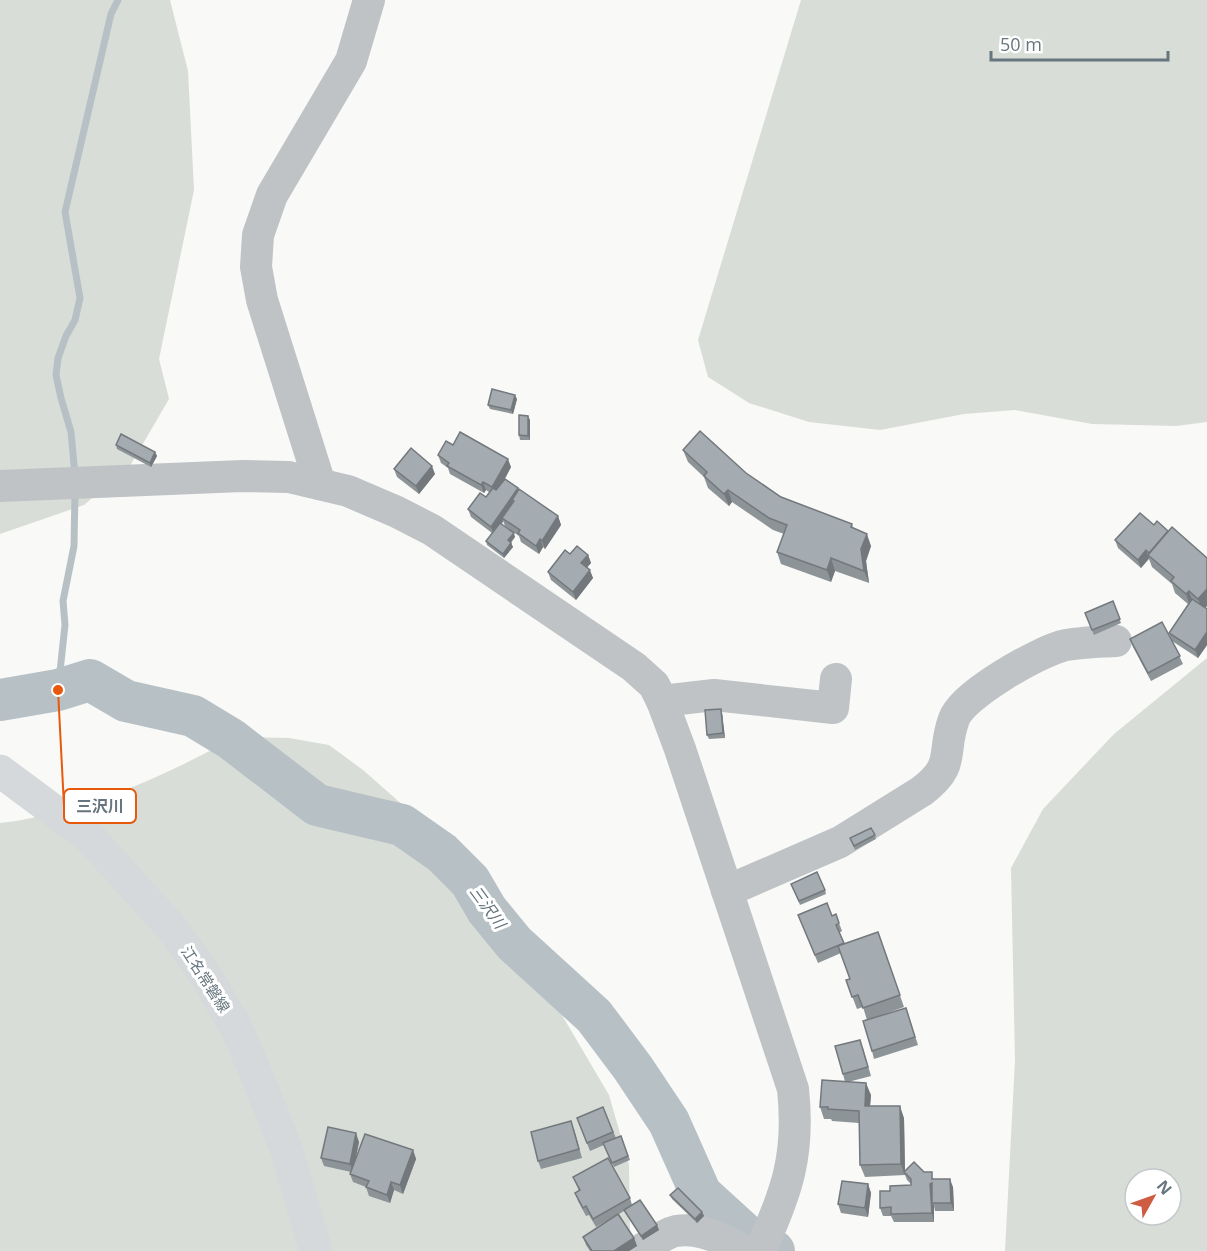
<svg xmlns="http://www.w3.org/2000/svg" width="1207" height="1251" viewBox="0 0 1207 1251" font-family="'Open Sans','Noto Sans JP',sans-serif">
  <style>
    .green { fill: #d9ddd7; fill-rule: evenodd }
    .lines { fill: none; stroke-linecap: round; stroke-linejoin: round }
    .stream { stroke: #b7c1c5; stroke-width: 7 }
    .river { stroke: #b7c1c5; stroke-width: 42 }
    .minor { stroke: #bfc3c6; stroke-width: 32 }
    .major { stroke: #d5d9db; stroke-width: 33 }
    .wall { fill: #8d9498 }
    .shaded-wall { fill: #73787c }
    .building { fill: #a4acb1; stroke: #73787c; stroke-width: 1.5 }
    .labels { text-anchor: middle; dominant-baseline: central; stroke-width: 6; stroke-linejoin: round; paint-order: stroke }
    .street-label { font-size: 15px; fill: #67767e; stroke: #fff }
    .water-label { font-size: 16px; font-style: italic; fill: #637378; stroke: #fff }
    .leader { fill: none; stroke: #e8590c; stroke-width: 2 }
    .callout-dot { fill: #e8590c; stroke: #fff; stroke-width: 2 }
    .callout { fill: #fff; stroke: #e8590c; stroke-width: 2 }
    .callout-label { font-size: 16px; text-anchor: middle; font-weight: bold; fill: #67767e }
  </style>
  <rect width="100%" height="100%" fill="#f9f9f7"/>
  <g class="green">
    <path d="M0,0H170L188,71L194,190L159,359L169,399L130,466L84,505L0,534Z"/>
    <path d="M801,0H1207V422L1176,426L1092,424L1015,410L964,414L880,430L809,422L749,403L708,377L698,340Z"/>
    <path d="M1207,658V1251H1005L1015,1060L1011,868L1043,809L1114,734ZM1135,1179H1171V1215H1135Z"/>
    <path d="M235,737L289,738L329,745L363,770L413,814L456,865L507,941L546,988L609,1095L629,1165L630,1231L634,1251H0V823C22,821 42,816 63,810C124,794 180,768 235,737Z"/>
  </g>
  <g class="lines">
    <g class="stream">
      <path d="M75,475L71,432L61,398L56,375L58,358L66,336L75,320L80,298L65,212L111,14L118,0"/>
      <path d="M58,690L65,625L63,601L74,546L75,492"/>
    </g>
    <path class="river" d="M0,700L58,690L90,680L126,701L193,716L231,739L317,805L402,825L442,853L470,881L487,910L514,943L594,1016L633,1068L669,1122L701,1194L746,1235L774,1251"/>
    <g class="minor">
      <path d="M320,484L262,300L256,267L258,235L272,195L351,61L369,0"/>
      <path d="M0,486L242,476L289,477L348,491L397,512L432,530L634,667L654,685L662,701L680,749L793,1089C800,1155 787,1192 760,1251"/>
      <path d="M662,701L714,695L833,708L836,679"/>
      <path d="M727,891L840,842L922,791C957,764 941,754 954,719C962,695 1037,653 1062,646C1079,642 1099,642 1116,641"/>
      <path d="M639,1251C651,1244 663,1234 676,1231C698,1227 725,1239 743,1251"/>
    </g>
    <path class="major" d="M0,771L89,837L171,927L206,976L236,1027L259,1081L286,1148L316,1251"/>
  </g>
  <g class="wall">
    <path d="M517,399L513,414L490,409L488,405Z"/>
    <path d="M530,420V440H520L519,435Z"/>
    <path d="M116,445L155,452L157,456L151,467L117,449Z"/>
    <path d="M453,445L511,467L505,479L518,488V490L558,516L561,525L545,549L543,547L539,554L521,542L519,536L505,526L503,521L502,524L515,537L511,543L513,547L504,558L487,545L486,541L492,533L471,517L468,509L486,497L489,492L486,490L484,493L450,474L448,468L441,463L438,455Z"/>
    <path d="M683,450L746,473L781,497L852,524L853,528L871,546L866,561L869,583L835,571L831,582L781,564L777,552L784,534L773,530L732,502L729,506L708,488L704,477L688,462Z"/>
    <path d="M394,469L435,474L419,494L397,477Z"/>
    <path d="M1140,513L1205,608L1207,609V645L1198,658L1172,641L1183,664L1151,681L1133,647L1130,639L1172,641L1169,633L1188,604L1175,593L1172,584L1152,567L1149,559L1141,568L1118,548L1115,540Z"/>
    <path d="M570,554L588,555L591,563L587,567L593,578L576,600L551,580L548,572Z"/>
    <path d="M1113,601L1121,623L1094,635L1085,613Z"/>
    <path d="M722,713L725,738L709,739L707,735Z"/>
    <path d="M875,835L876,839L855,850L850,838Z"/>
    <path d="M791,884L825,890L826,894L800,905Z"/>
    <path d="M798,915L832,916L839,923L842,931L839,933L844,944L878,932L904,1007L868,1020L906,1008L918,1045L874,1059L872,1051L867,1020L863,1007L857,1009L846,980L850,979L841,953L818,963Z"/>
    <path d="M863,1048L871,1076L848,1082L871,1095L870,1106L904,1118L905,1171L924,1172L934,1179L953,1187L954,1211H935L934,1206V1222H894L891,1216H883L880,1208L890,1191L911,1185V1184L907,1180L905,1175L865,1177L860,1165L859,1123L832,1121L831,1119H824L820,1107L845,1082L843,1074Z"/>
    <path d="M603,1107L616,1138L621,1136L630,1160L614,1167L604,1145L590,1151L577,1118Z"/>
    <path d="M574,1129L582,1158L541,1169L538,1161Z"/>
    <path d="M359,1142L355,1160L413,1150L416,1159L403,1194L394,1190L390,1203L369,1196L366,1187L353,1182L350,1174L351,1172L324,1166L321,1158Z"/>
    <path d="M573,1177L630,1198L632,1205L659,1230L643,1240L626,1214L624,1211L619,1214L634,1238L637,1246L629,1251H590L586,1245L583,1237L615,1216L596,1227L589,1215L586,1216L578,1201L575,1193L579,1191Z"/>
    <path d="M868,1184L871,1193L868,1217L841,1213L838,1204Z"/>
    <path d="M670,1195L702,1212L704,1216L697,1223L672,1199Z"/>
  </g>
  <g class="shaded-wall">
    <path d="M515,395L517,399L513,414L511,410Z"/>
    <path d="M528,416L530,420V440L528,436Z"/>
    <path d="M155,452L157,456L151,467L150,463Z"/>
    <path d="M508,459L511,467L495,496L492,487Z"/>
    <path d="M432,466L435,474L419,494L416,486Z"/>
    <path d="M483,482L486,490L484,493L481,485Z"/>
    <path d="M518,488L520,496L514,501L512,500L514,506L502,518L503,521L494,535L491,527Z"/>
    <path d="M728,490L732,502L729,506L724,494Z"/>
    <path d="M558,516L561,525L545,549L542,541Z"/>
    <path d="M514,533L515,537L509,544L508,540Z"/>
    <path d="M867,534L871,546L866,561L869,583L864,571L861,549Z"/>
    <path d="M540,539L543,547L539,554L536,546Z"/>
    <path d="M511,543L513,547L504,558L503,554Z"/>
    <path d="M1146,550L1149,558L1141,568L1138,560Z"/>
    <path d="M588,555L591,563L584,571L581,563Z"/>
    <path d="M831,558L835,571L831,582L827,570Z"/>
    <path d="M590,570L593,578L576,600L573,592Z"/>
    <path d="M1207,589V606L1203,611L1198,599Z"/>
    <path d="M1189,591L1193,603L1190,606L1186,594Z"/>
    <path d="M1207,632V645L1198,658L1195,650Z"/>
    <path d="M721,709L722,713L725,738L723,733Z"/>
    <path d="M866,1083L871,1095L869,1118L865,1106Z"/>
    <path d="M900,1106L904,1118L905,1173L904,1172L905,1176L901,1164Z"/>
    <path d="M356,1133L359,1142L353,1172L350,1164Z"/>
    <path d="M413,1150L416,1159L403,1194L400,1185Z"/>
    <path d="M950,1179L953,1187L954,1211L951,1203Z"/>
    <path d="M391,1182L394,1190L390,1203L387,1195Z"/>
    <path d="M932,1183V1203L934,1206V1222L932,1213L930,1184Z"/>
    <path d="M868,1184L871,1193L868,1217L865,1208Z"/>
    <path d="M702,1212L704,1216L697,1223L695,1219Z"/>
    <path d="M657,1225L659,1230L643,1240L641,1236Z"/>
    <path d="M634,1238L637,1246L629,1251H614Z"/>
  </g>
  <g class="building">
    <path d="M492,389L515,395L511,410L488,405Z"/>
    <path d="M519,415L528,416V436L519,435Z"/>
    <path d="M700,431L746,473L781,497L852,524L851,527L867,534L861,549L864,571L831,558L827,570L777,552L787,525L769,518L728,490L724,494L704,476L707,472L683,450Z"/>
    <path d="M460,432L508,459L492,487L483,482L481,485L447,466L449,463L438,455L446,441L453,445Z"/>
    <path d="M121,434L155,452L150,463L116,445Z"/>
    <path d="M411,448L432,466L416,486L394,469Z"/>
    <path d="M505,479L518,488L491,527L468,509L480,493L486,497L493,488L496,490Z"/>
    <path d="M519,489L558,516L542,541L540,539L536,546L518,533L520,530L502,518L514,501L512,500Z"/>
    <path d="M1140,513L1154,525L1157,521L1168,531L1149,553L1146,550L1138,560L1115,540Z"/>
    <path d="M500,523L514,533L508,540L511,543L503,554L486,541Z"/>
    <path d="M1172,527L1207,558V589L1198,599L1189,591L1186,594L1171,581L1174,577L1148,555Z"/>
    <path d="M577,546L588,555L581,563L590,570L573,592L548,572L565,550L570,554Z"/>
    <path d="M1192,599L1207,609V632L1195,650L1169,633Z"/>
    <path d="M1113,601L1120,619L1092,630L1085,613Z"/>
    <path d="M1162,622L1180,656L1148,673L1130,639Z"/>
    <path d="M721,709L723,733L707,735L705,710Z"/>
    <path d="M871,828L875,835L854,846L850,838Z"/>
    <path d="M817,872L825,890L799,901L791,884Z"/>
    <path d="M827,903L832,916L836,914L839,923L836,925L844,943L815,955L798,915Z"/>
    <path d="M878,932L900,995L863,1008L858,995L852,997L846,980L850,979L838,946Z"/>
    <path d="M906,1008L915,1037L872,1051L863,1021Z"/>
    <path d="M860,1040L868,1067L843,1074L835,1046Z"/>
    <path d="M822,1080L866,1083L865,1106H900L901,1164L860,1165L859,1111L828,1109V1107H820Z"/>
    <path d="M603,1107L613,1132L587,1143L577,1118Z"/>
    <path d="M571,1121L579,1149L538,1161L531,1132Z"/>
    <path d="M328,1127L356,1133L350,1164L321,1158Z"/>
    <path d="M365,1134L413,1150L400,1185L391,1182L387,1195L366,1187L369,1181L350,1174Z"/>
    <path d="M621,1136L628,1156L612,1163L603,1143Z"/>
    <path d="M608,1158L630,1198L593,1219L586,1206L583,1208L575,1193L580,1190L573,1177Z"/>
    <path d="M914,1162L924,1172H932V1179H950L951,1203H932V1183L930,1184L932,1213L891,1214V1207L880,1208V1191H890V1186L911,1185V1179L904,1172Z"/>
    <path d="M842,1181L868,1184L865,1208L838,1204Z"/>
    <path d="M678,1188L702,1212L695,1219L670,1195Z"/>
    <path d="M640,1200L657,1225L641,1236L624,1210Z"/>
    <path d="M618,1214L634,1238L614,1251H592L583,1237Z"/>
  </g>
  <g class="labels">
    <g class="street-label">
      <text transform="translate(206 979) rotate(57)">江名常磐線</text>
    </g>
    <g class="water-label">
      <text transform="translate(488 907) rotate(54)">三沢川</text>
    </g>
  </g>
  <path class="leader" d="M58 690L64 806"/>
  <circle class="callout-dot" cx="58" cy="690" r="6"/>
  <rect class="callout" x="64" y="789" width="72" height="34" rx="6"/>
  <g class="callout-label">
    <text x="100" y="812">三沢川</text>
  </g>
  <g transform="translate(1153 1197) rotate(50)"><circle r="28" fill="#ffffff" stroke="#c2c8cb" stroke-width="1.5"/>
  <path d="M0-4.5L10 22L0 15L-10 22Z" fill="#ce5c42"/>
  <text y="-9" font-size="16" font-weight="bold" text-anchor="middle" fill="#67767e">N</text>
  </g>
  <path d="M991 51v9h177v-9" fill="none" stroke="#67767e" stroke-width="3"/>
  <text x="1000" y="51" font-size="18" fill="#67767e" stroke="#ffffff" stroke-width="4.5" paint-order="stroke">50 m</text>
</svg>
